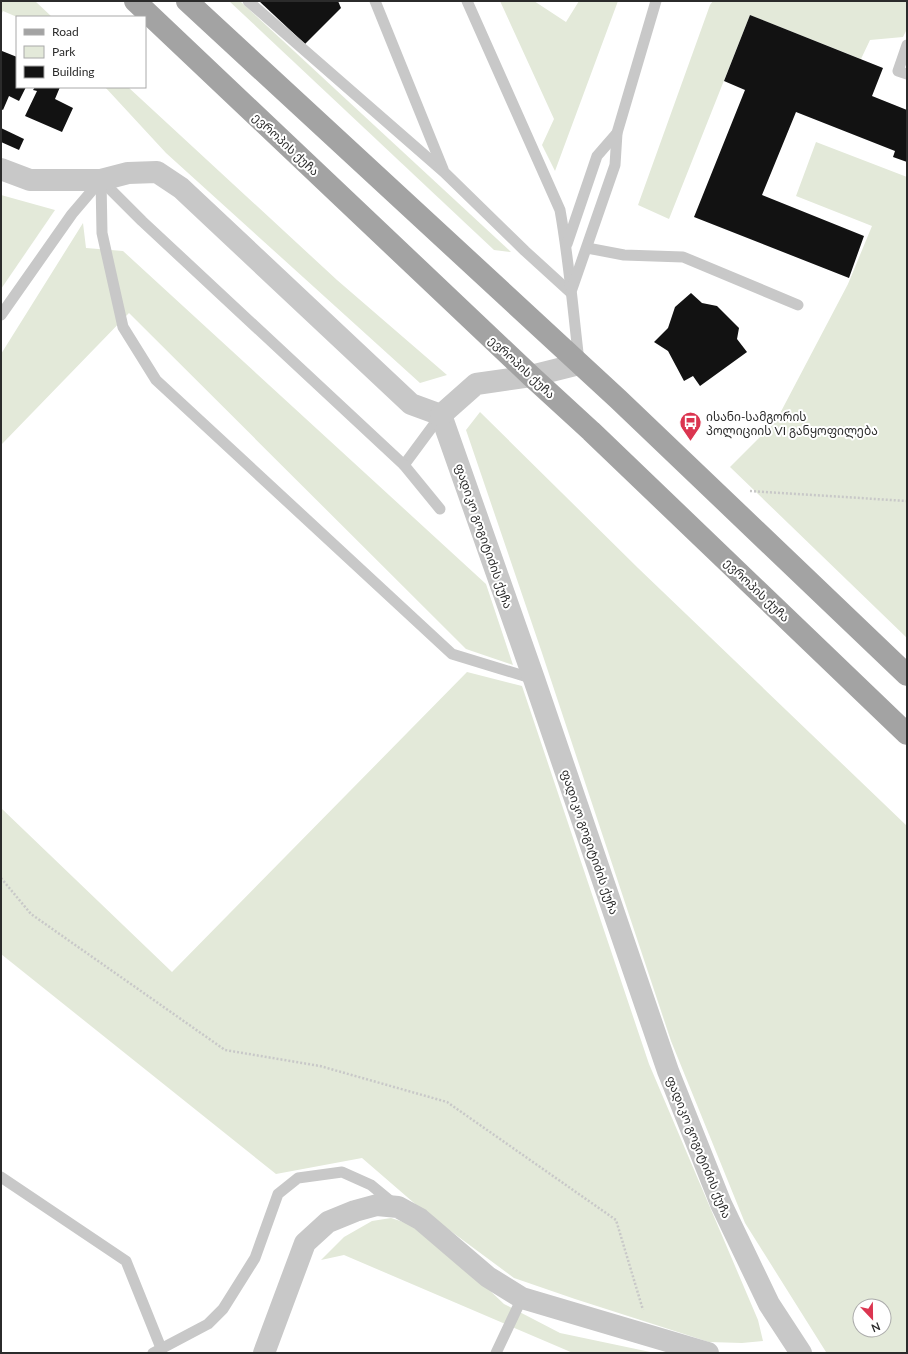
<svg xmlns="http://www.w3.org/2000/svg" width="908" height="1354" viewBox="0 0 908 1354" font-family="Lato,'Noto Sans Georgian',sans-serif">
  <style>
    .green { fill: #e3e9d9; fill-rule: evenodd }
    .building { fill: #121212 }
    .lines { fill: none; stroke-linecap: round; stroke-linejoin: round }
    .path { stroke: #c8c8c8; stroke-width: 2.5; stroke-dasharray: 2 2; stroke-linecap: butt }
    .service { stroke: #c8c8c8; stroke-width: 11 }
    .minor { stroke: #c8c8c8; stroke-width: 22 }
    .primary { stroke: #a3a3a3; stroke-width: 22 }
    .labels { text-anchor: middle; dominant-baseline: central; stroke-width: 4; stroke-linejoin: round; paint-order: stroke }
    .street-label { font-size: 12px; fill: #2b2b2b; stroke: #fff }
    .poi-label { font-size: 12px; fill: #2b2b2b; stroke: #fff; text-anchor: start }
  </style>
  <rect width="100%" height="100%" fill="#fff"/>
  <g class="green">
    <path d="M1,1H35L52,17H17L3,11L1,15Z"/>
    <path d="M229,1H240L511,252L494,250Z"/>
    <path d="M500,1H534L566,22L579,1H618L555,171L542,145L554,119Z"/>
    <path d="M713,1H907V29L903,37L870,40L861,59L750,15L669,219L638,205L710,5Z"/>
    <path d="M105,87H128L337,280L447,375L420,383L166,153Z"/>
    <path d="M816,142L907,177V638L730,467L776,421L848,284L872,226L796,196Z"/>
    <path d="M1,195L55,210L1,289Z"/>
    <path d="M83,223L86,248L123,251L486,584L513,665L466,649L129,313L1,445V354Z"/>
    <path d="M480,412L638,568L907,826V1353L826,1352L745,1223L671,1041L542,653L466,430ZM860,1306H884V1330H860Z"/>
    <path d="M467,672L522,686L649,1064L758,1320L763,1341L742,1343L709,1342L575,1299L514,1278L421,1209L362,1158L276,1174L1,954V808L172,972Z"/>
    <path d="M391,1218L416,1226L463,1265L504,1304L560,1333L655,1353H573L344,1255L321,1260L344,1237L372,1221Z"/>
  </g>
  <g class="building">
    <path d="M259,1H338L341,8L305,44Z"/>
    <path d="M750,15L883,68L872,96L907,110V162L893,157L895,151L796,112L762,195L864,236L849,278L694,217L745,90L724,81Z"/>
    <path d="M2,51L17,57V87H26L19,101L9,96L3,110L1,109V54Z"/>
    <path d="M35,87H60L55,99L73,108L62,132L25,116L37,91L33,90Z"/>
    <path d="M1,128L24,139L19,150L1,142Z"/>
    <path d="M691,293L702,303L717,306L739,328L737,339L747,352L700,386L693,376L684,381L668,351L654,342L668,328L675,307Z"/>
  </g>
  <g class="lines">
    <g class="path">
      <path d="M750,491L907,501"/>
      <path d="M1,878L31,914L225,1050L320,1066L447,1102L616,1220L643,1310"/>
    </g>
    <g class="service">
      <path d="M248,1L444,172L525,251L570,292"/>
      <path d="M375,1L443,169"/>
      <path d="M467,1L560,210C569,260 573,311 579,361"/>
      <path d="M907,45L898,71L907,74"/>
      <path d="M101,180L102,233L123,327L156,380L452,654L534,679"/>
      <path d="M101,180L142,221L404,465L441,415"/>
      <path d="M567,244L597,156L617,133"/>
      <path d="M587,248L624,255L683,257L798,305"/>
      <path d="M572,289L615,165L617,133L656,1"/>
      <path d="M1,315L72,214L101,180"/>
      <path d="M404,465L440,509"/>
      <path d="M1,1177L126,1261L161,1348"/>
      <path d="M153,1353L208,1324L223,1309L255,1258L278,1194L298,1178L342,1172L371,1185L394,1204"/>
      <path d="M496,1353L522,1298"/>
    </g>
    <g class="minor">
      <path d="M1,169L30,180H101L128,173L157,172L181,188L411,404L441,415"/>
      <path d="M441,415L534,679L668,1071L721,1204L769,1304L801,1353"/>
      <path d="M441,415L476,384L531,376L579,364"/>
      <path d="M264,1353L305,1243L328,1222L355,1211L377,1205L398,1207L420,1219L488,1277L522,1298L708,1353"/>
    </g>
    <g class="primary">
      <path d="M135,1L531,376L591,431L907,734"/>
      <path d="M187,1L618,399L907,675"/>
    </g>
  </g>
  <defs>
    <symbol id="bus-pin" viewBox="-11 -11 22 30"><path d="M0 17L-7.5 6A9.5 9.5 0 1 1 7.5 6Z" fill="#db3550" stroke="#fff"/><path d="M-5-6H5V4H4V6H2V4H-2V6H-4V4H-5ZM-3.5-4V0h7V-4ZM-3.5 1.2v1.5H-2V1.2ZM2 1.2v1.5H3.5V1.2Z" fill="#fff"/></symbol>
  </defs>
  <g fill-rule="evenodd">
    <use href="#bus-pin" x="678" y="410" width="25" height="34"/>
  </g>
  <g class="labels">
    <g class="street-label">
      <text transform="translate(286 144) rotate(43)">ევროპის ქუჩა</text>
      <text transform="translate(522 367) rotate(43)">ევროპის ქუჩა</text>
      <text transform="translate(484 536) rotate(71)">ფადიკო გოგიტიძის ქუჩა</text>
      <text transform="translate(757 590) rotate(44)">ევროპის ქუჩა</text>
      <text transform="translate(590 842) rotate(71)">ფადიკო გოგიტიძის ქუჩა</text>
      <text transform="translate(699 1147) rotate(68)">ფადიკო გოგიტიძის ქუჩა</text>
    </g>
    <g class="poi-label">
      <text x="706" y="416">ისანი-სამგორის<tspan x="706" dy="14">პოლიციის VI განყოფილება</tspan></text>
    </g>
  </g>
  <rect width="908" height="1354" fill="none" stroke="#2b2b2b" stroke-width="4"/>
  <rect x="16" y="16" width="130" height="72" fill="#ffffff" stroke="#aaaaaa"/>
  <rect x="24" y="29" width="20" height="6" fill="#a3a3a3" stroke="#aaaaaa"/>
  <text x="52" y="36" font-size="12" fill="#2b2b2b">Road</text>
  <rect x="24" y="46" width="20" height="12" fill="#e3e9d9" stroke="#aaaaaa"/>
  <text x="52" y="56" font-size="12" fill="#2b2b2b">Park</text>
  <rect x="24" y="66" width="20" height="12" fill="#121212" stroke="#aaaaaa"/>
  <text x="52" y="76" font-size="12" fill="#2b2b2b">Building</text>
  <g transform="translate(872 1318) rotate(158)"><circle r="19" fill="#ffffff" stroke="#aaaaaa"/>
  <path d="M0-3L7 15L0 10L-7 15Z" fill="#db3550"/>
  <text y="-6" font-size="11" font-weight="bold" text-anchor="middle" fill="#2b2b2b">N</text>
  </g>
</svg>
